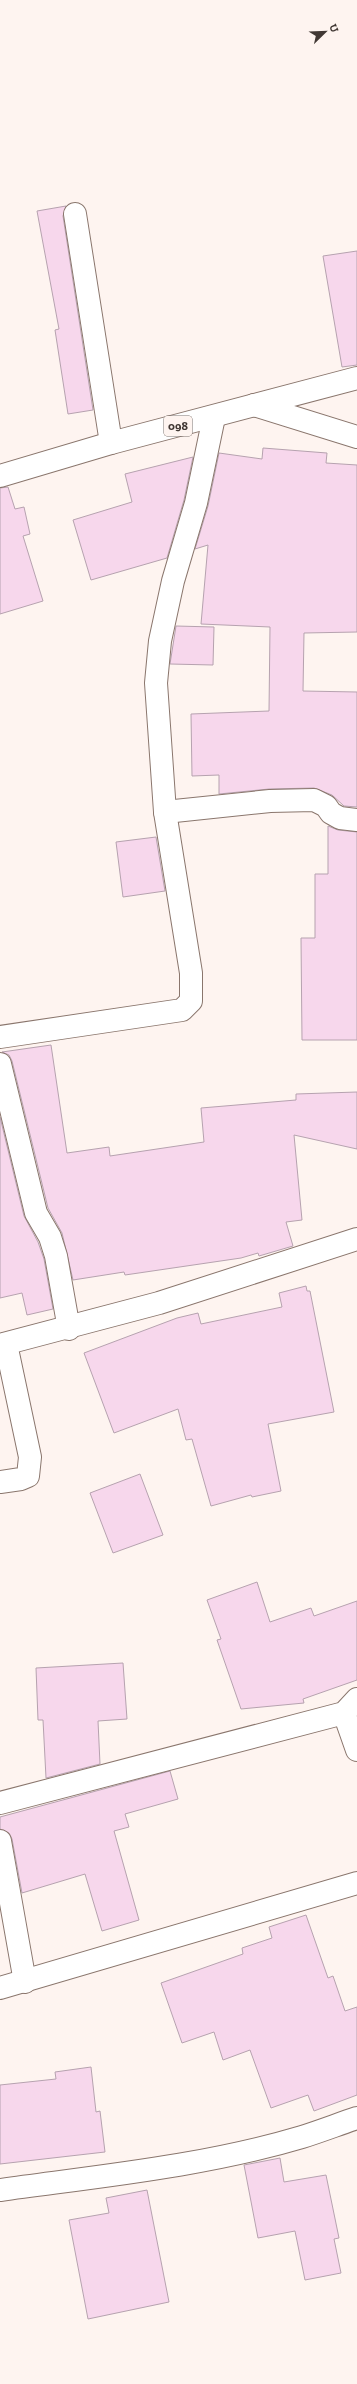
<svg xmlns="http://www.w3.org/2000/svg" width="357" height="2384" viewBox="0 0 357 2384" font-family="'Zilla Slab',serif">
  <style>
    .building { fill: #f7d7ec; stroke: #b6a2af }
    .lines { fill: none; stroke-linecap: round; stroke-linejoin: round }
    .minor-casing { stroke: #8a766d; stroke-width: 24 }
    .major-casing { stroke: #8a766d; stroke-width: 24 }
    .minor { stroke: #fff; stroke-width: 22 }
    .major { stroke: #fff; stroke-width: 22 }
    .labels { text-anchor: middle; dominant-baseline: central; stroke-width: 3; stroke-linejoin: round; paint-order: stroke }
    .shield { fill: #fef4f0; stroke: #7a706c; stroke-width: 1 }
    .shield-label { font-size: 12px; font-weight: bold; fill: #413834 }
  </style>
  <rect width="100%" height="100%" fill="#fef4f0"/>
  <g class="building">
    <path d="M66,206L63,216L93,410L68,414L55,330L59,329L37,211Z"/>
    <path d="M357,251V365L342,367L323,256Z"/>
    <path d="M263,448L327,453L326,463L357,465V632L304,633L303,691L357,692V807L344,806L332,795L314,788L269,789L219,794V775L192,776L191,714L269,711L270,627L201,624L208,545L195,549L208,506L219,453L262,459Z"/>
    <path d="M193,457L184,500L167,558L91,580L73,520L132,502L125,474Z"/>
    <path d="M8,487L15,509L24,507L30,534L23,536L43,601L0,614V488Z"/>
    <path d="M176,626L214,627L213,665L170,664Z"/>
    <path d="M328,826L338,830L357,832V1040H302L301,938H315V874H328Z"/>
    <path d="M156,837L165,891L123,897L116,842Z"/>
    <path d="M51,1045L67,1153L109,1147L110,1156L204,1142L201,1108L296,1100V1094L357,1092V1149L294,1135L302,1220L286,1222L293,1246L259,1256L258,1253L241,1258L125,1275L124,1272L73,1280L62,1233L48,1208L12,1061L9,1055L2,1052Z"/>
    <path d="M0,1117L24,1216L38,1242L44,1259L53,1309L27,1315L22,1293L0,1298Z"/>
    <path d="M306,1286L307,1291H310L334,1412L268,1424L281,1491L252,1497L251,1495L211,1506L192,1439L186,1440L178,1409L114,1433L84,1353L177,1318L198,1313L201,1324L282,1307L279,1293Z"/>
    <path d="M140,1474L163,1535L113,1553L90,1493Z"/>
    <path d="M257,1582L270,1622L311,1608L314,1616L357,1601V1680L303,1699L304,1703L241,1709L217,1640L221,1639L207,1600Z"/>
    <path d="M123,1663L127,1719L98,1721L100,1764L46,1778L43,1720H38L36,1668Z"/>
    <path d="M170,1771L178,1799L125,1814L129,1827L114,1831L139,1920L102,1931L85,1874L22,1893L12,1839L9,1833L0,1829V1817Z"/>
    <path d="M306,1915L328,1978L333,1976L345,2011L357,2007V2095L314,2111L308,2095L271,2108L250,2050L223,2060L214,2032L182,2043L161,1983L243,1954L242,1948L272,1938L269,1927Z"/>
    <path d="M91,2067L96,2112L100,2111L105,2152L0,2164V2085L56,2079L55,2072Z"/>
    <path d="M280,2158L284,2182L326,2175L339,2238L334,2239L341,2273L305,2280L295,2231L258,2238L244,2165Z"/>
    <path d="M147,2190L169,2302L88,2319L69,2220L109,2213L106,2198Z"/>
  </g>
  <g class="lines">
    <defs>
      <g id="minor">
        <path d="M75,214L111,443"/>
        <path d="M254,405L357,437"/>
        <path d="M165,812L270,801L314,800L326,806L331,813L340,818L357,820"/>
        <path d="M0,1037L182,1010L191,1001V973L165,812L156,683L160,641L173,581L196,503L214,417"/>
        <path d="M0,1064L36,1213L50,1237L56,1256L69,1329"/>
        <path d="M0,1345L159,1303L357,1239"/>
        <path d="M0,1482L21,1479L28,1476L30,1457L6,1344"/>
        <path d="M344,1713L357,1750"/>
        <path d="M0,1803L344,1713L357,1699"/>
        <path d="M0,1841L25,1982"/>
        <path d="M0,1988L357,1883"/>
        <path d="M0,2190C101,2176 205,2166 302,2137C321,2131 339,2124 357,2118"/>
      </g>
      <path id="major" d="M0,476L111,443L357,378"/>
    </defs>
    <use href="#minor" class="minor-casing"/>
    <use href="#major" class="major-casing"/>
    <use href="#minor" class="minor"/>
    <use href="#major" class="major"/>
  </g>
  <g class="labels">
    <rect class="shield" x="164" y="416" width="28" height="20" rx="3"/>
    <g class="shield-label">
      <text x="178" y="426">098</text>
    </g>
  </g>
  <g transform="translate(325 32) rotate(67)" stroke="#fef4f0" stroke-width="3" paint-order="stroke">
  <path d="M0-3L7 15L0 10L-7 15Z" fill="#413834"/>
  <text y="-6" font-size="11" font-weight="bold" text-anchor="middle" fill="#413834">U</text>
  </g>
</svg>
